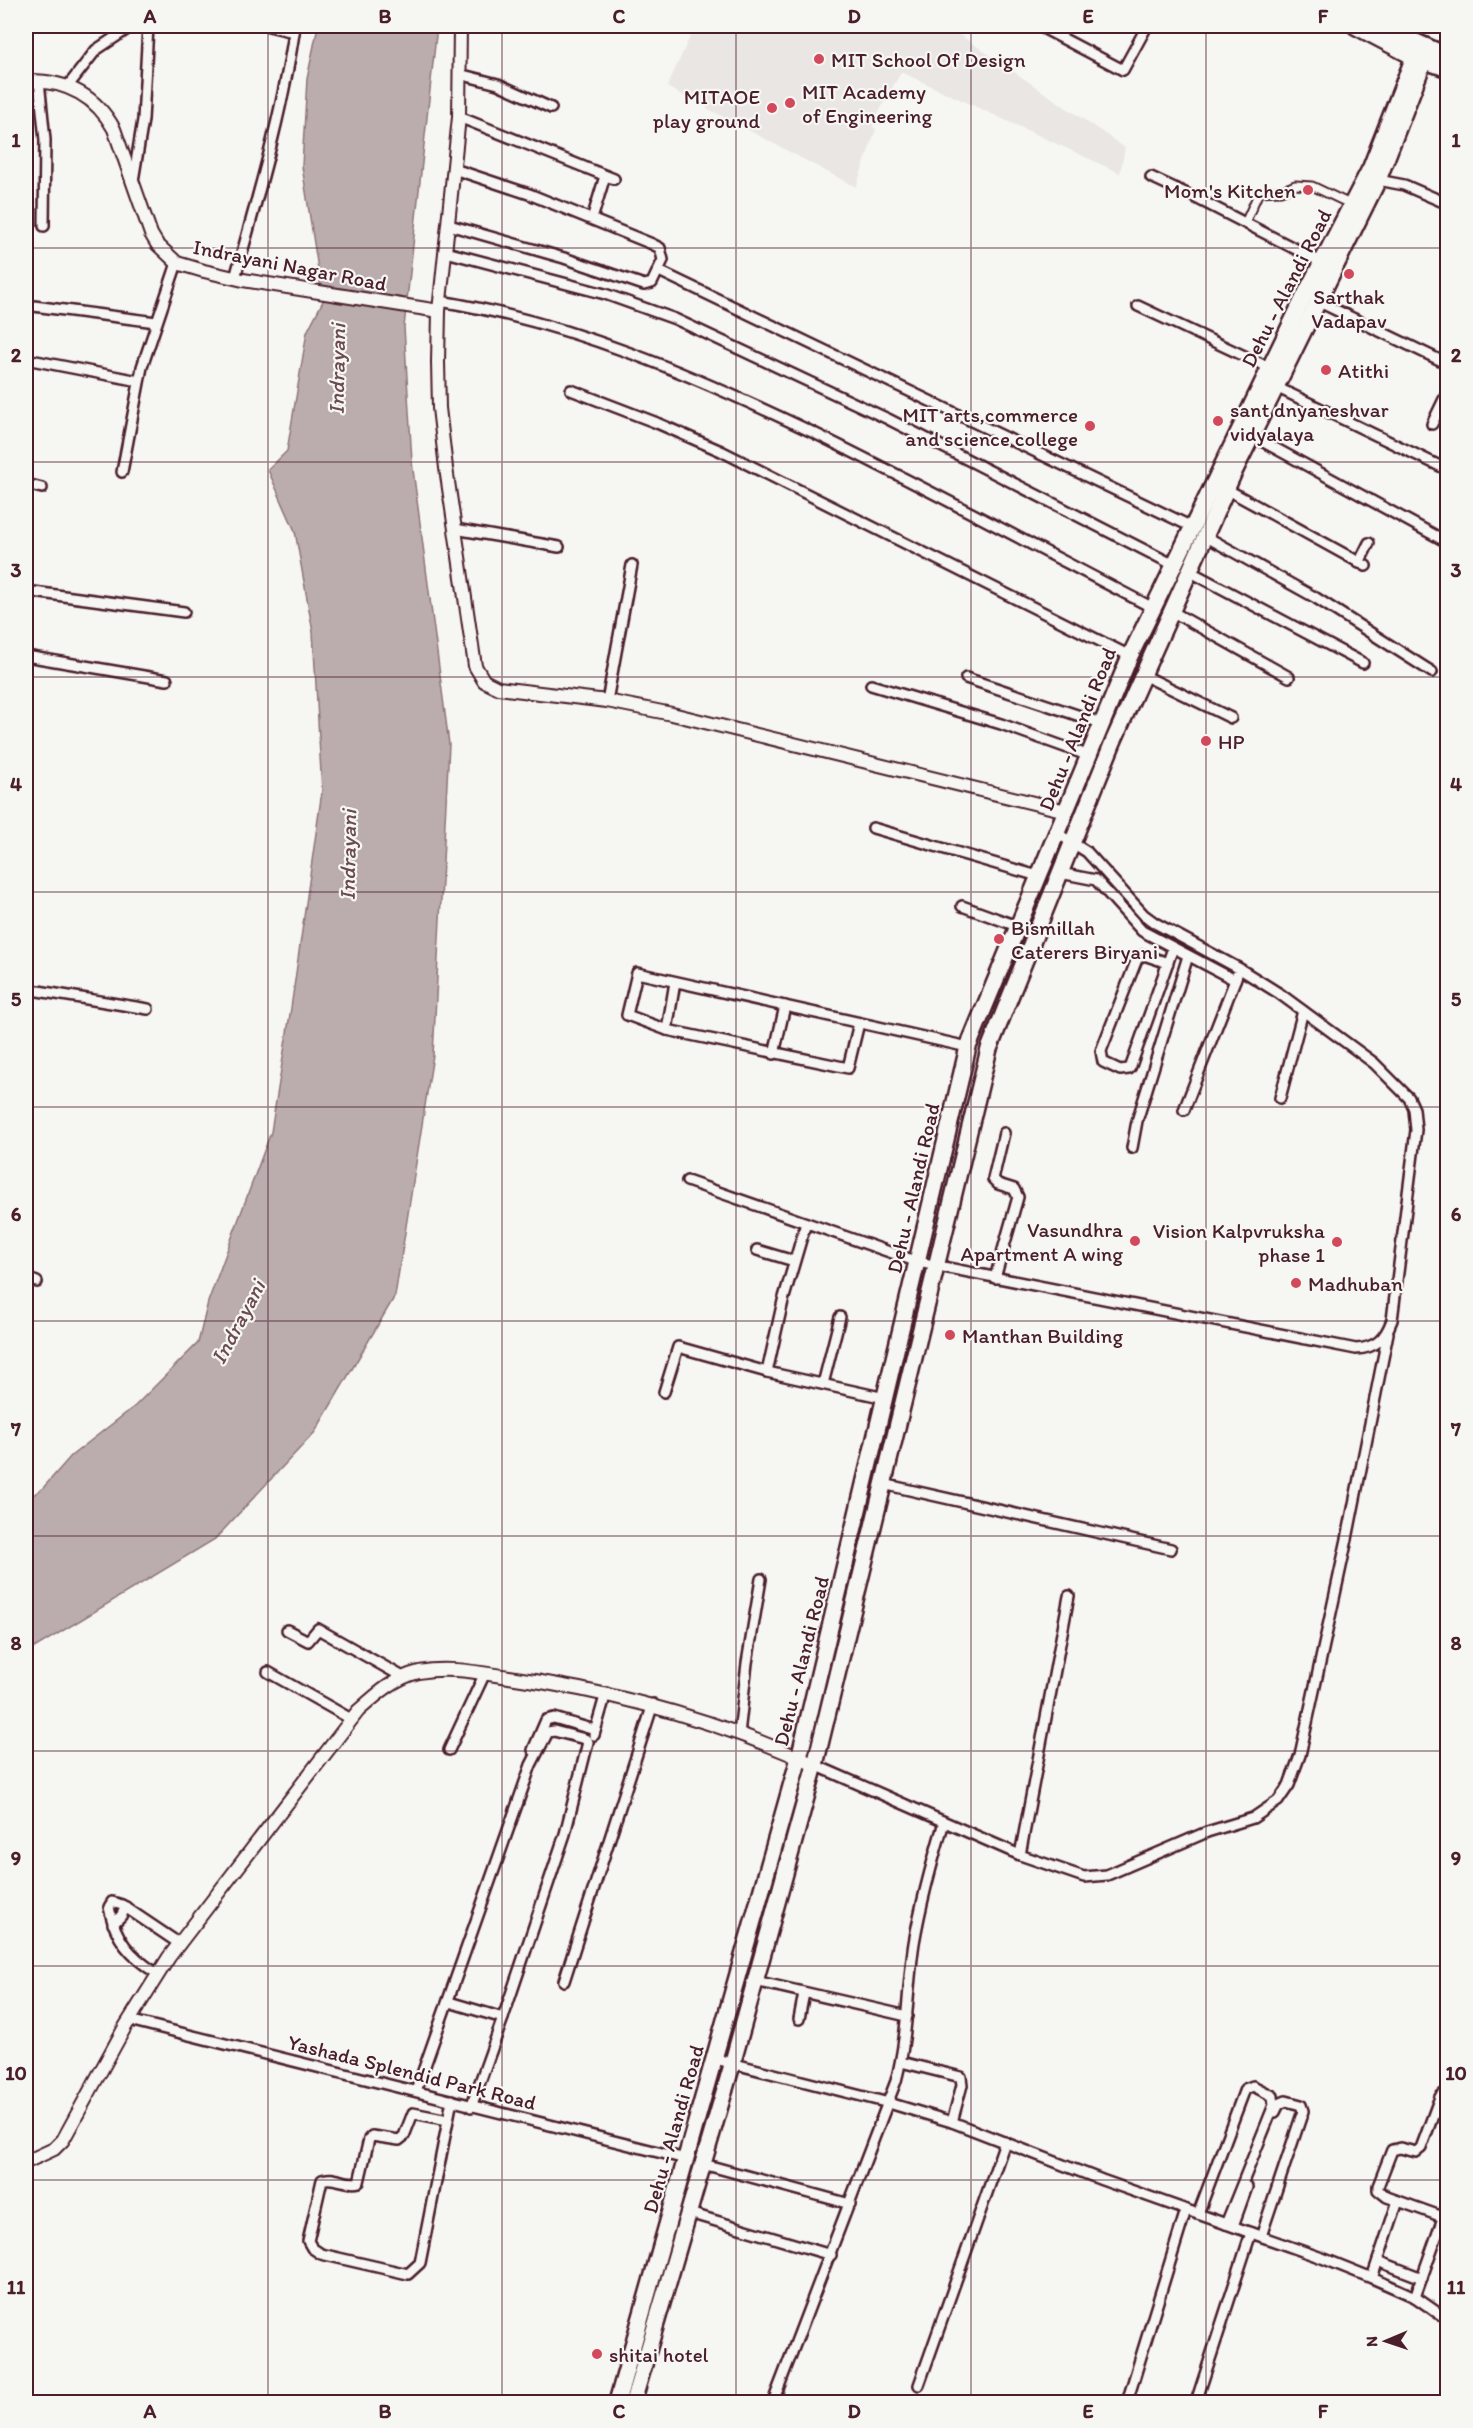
<svg xmlns="http://www.w3.org/2000/svg" width="1473" height="2428" viewBox="0 0 1473 2428" font-family="Itim,sans-serif">
  <style>
    .built { fill: #e9e6e3 }
    .water { fill: #bbadae; stroke: #8e747a; stroke-width: 1.5 }
    .lines { fill: none; stroke-linecap: round; stroke-linejoin: round }
    .pedestrian-casing { stroke: #4a1f2b; stroke-width: 11 }
    .minor-casing { stroke: #4a1f2b; stroke-width: 14 }
    .tertiary-casing { stroke: #4a1f2b; stroke-width: 16 }
    .primary-casing { stroke: #4a1f2b; stroke-width: 20 }
    .pedestrian { stroke: #f6f6f2; stroke-width: 7 }
    .minor { stroke: #f6f6f2; stroke-width: 9 }
    .tertiary { stroke: #f6f6f2; stroke-width: 12 }
    .primary { stroke: #f6f6f2; stroke-width: 15 }
    .grid { fill: none; stroke: #4a1f2b; stroke-width: 1.5; stroke-opacity: 0.55 }
    .poi-dot { fill: #d1495b; stroke: #f6f6f2; stroke-width: 2 }
    .labels { text-anchor: middle; dominant-baseline: central; stroke-width: 4.5; stroke-linejoin: round; paint-order: stroke }
    .poi-label { font-size: 21px; fill: #4a1f2b; stroke: #f6f6f2; text-anchor: start }
    .street-label { font-size: 21px; fill: #4a1f2b; stroke: #f6f6f2 }
    .water-label { font-size: 22px; font-style: italic; fill: #6c4a52; stroke: #f6f6f2 }
    .neatline { fill: none; stroke: #4a1f2b; stroke-width: 2 }
    .grid-label { font-size: 20px; text-anchor: middle; font-weight: bold; fill: #4a1f2b }
  </style>
  <rect width="100%" height="100%" fill="#f6f6f2"/>
  <filter id="ink" filterUnits="userSpaceOnUse"><feTurbulence type="fractalNoise" baseFrequency=".0167" numOctaves="2"/><feDisplacementMap in="SourceGraphic" scale="12" xChannelSelector="R" yChannelSelector="G"/><feConvolveMatrix kernelMatrix="1 2 1 2 8 2 1 2 1" color-interpolation-filters="sRGB"/></filter>
  <g filter="url(#ink)">
    <path class="built" d="M690,26H947L1125,148L1120,173L901,72L875,119L873,127L876,129L856,187L667,87L694,28Z"/>
    <path class="water" d="M318,26H437L404,327L412,462L449,744L433,1055L395,1296L315,1432L215,1539L26,1653V1500L43,1488L71,1456L135,1406L198,1343L208,1302L271,1132L291,1008L322,791L313,632L295,531L268,470L287,451L307,332L323,301L302,166L307,79Z"/>
    <g class="lines">
      <defs>
        <path id="pedestrian" d="M1245,223L1259,192L1281,191L1295,185L1312,186L1352,205"/>
        <g id="minor">
          <path d="M269,26L294,32"/>
          <path d="M1039,26L1123,70L1147,26"/>
          <path d="M459,74L498,84L551,108"/>
          <path d="M39,81L45,140L44,226"/>
          <path d="M68,86L96,50L132,26"/>
          <path d="M459,117L614,179"/>
          <path d="M1151,177L1196,198L1325,264"/>
          <path d="M1378,180L1404,185L1448,204"/>
          <path d="M133,181L143,120L148,26"/>
          <path d="M592,219L605,176"/>
          <path d="M449,225L564,258L644,285L652,283L663,260L660,248L652,244L529,194L454,169"/>
          <path d="M446,252L605,294L675,319L888,419L1174,565"/>
          <path d="M659,271L1192,527"/>
          <path d="M235,278C258,195 283,111 295,26"/>
          <path d="M1315,300L1448,364"/>
          <path d="M440,301C573,323 693,375 814,433C928,489 1040,549 1153,608"/>
          <path d="M26,305L156,322"/>
          <path d="M1138,306L1270,368"/>
          <path d="M26,359L139,381"/>
          <path d="M1276,387L1448,470"/>
          <path d="M571,390L657,423L721,451L1130,656"/>
          <path d="M1432,424L1448,391"/>
          <path d="M1249,434L1447,542"/>
          <path d="M122,472L142,367L177,263"/>
          <path d="M26,484L42,488"/>
          <path d="M1226,489L1366,566"/>
          <path d="M455,529L559,547"/>
          <path d="M1205,536L1316,598L1432,672"/>
          <path d="M1359,563L1369,543"/>
          <path d="M1189,571L1363,663"/>
          <path d="M26,591L184,612"/>
          <path d="M1171,611L1289,677"/>
          <path d="M26,656L167,680"/>
          <path d="M1143,675L1231,718"/>
          <path d="M966,678L1101,723"/>
          <path d="M871,685L1001,724L1087,755"/>
          <path d="M607,701L632,565"/>
          <path d="M873,828L1038,876"/>
          <path d="M1060,873L1096,880L1142,931L1235,980"/>
          <path d="M962,906L1017,926"/>
          <path d="M1168,963L1144,955L1137,959L1101,1051L1103,1062L1120,1070L1129,1069L1131,1066L1173,948"/>
          <path d="M26,989L148,1009"/>
          <path d="M859,1023L848,1068L667,1030L627,1015L637,973L968,1047"/>
          <path d="M667,1030L675,982"/>
          <path d="M774,1054L785,1006"/>
          <path d="M1280,1098L1303,1011"/>
          <path d="M1184,1110L1237,975"/>
          <path d="M1132,1148L1137,1121L1188,956"/>
          <path d="M687,1181L918,1262L1356,1349C1376,1348 1385,1339 1392,1320L1416,1130L1414,1109L1409,1098L1374,1063L1280,994L1240,969L1155,923L1144,915L1087,852L1057,833"/>
          <path d="M757,1250L794,1261"/>
          <path d="M26,1278L37,1282"/>
          <path d="M995,1278L1018,1197L1014,1189L998,1184L993,1179L1004,1133"/>
          <path d="M767,1372L783,1301L806,1223"/>
          <path d="M823,1384L840,1317"/>
          <path d="M664,1392L678,1347L767,1372L885,1398"/>
          <path d="M883,1484L1171,1549"/>
          <path d="M287,1630L308,1641L318,1629L403,1677"/>
          <path d="M268,1672L351,1719"/>
          <path d="M739,1734L747,1663L761,1579"/>
          <path d="M594,1735L606,1693"/>
          <path d="M449,1750L485,1673"/>
          <path d="M533,1750L546,1720L554,1718L595,1730"/>
          <path d="M815,1765L1020,1855L1084,1877L1107,1875L1207,1832L1253,1818L1278,1801L1289,1785L1300,1755L1347,1539L1388,1333"/>
          <path d="M1020,1855L1069,1596"/>
          <path d="M113,1924L121,1916L126,1907"/>
          <path d="M158,1974C130,1957 115,1939 109,1907L112,1902L122,1905L180,1944"/>
          <path d="M564,1981L653,1704"/>
          <path d="M755,1981L907,2016"/>
          <path d="M449,2002L503,2018"/>
          <path d="M799,2019L804,1993"/>
          <path d="M129,2020L686,2159"/>
          <path d="M715,2059L889,2103L952,2122L1102,2180L1322,2258L1372,2278L1415,2297L1448,2320"/>
          <path d="M901,2062L961,2077L962,2085L952,2122"/>
          <path d="M416,2091L531,1765L548,1732L554,1731L585,1739L588,1742L565,1834L503,2018L471,2107"/>
          <path d="M448,2120L413,2113L404,2136L399,2140L372,2136L369,2139L359,2182C346,2186 334,2175 322,2180L308,2241L312,2248L321,2254L408,2274L420,2263L452,2100"/>
          <path d="M703,2164L850,2204"/>
          <path d="M689,2213L831,2255"/>
          <path d="M1198,2214L1245,2089L1253,2086L1273,2096L1274,2105L1226,2224"/>
          <path d="M1443,2217L1387,2197L1378,2190V2186L1392,2150L1400,2148L1416,2152L1421,2148L1440,2097L1448,2090"/>
          <path d="M1233,2226L1247,2187"/>
          <path d="M1261,2236L1303,2111L1301,2105L1286,2101L1279,2104L1275,2112"/>
          <path d="M1378,2261L1422,2278"/>
          <path d="M1372,2278L1398,2201"/>
          <path d="M1415,2297L1448,2204"/>
          <path d="M919,2385L1005,2142"/>
          <path d="M773,2402L896,2081C908,2036 907,1989 914,1943C921,1902 932,1862 944,1822"/>
          <path d="M1127,2402L1186,2210"/>
          <path d="M1196,2402L1251,2233"/>
        </g>
        <g id="tertiary">
          <path d="M460,26L459,117L439,311L438,362L439,408L446,468L475,666L484,681L498,688L607,701L672,714L1066,811"/>
          <path d="M26,81C65,80 95,94 114,129L151,234L157,244L177,263L204,271L243,280L439,311"/>
          <path d="M26,2162L54,2149L63,2140L125,2027L169,1957L358,1711C376,1695 394,1678 419,1672C448,1666 480,1673 509,1677C616,1692 717,1720 815,1765"/>
        </g>
        <g id="primary">
          <path d="M1355,26L1414,57L1448,69"/>
          <path d="M1380,26L1448,56"/>
          <path d="M617,2402L799,1758L968,1047L1130,656L1305,295L1371,167L1419,44"/>
          <path d="M633,2402L732,2065L815,1765L989,1049L1113,742L1234,472L1378,180L1429,48"/>
        </g>
      </defs>
      <use href="#pedestrian" class="pedestrian-casing"/>
      <use href="#minor" class="minor-casing"/>
      <use href="#tertiary" class="tertiary-casing"/>
      <use href="#primary" class="primary-casing"/>
      <use href="#pedestrian" class="pedestrian"/>
      <use href="#minor" class="minor"/>
      <use href="#tertiary" class="tertiary"/>
      <use href="#primary" class="primary"/>
    </g>
  </g>
  <path class="grid" d="M268,26V2402M502,26V2402M736,26V2402M971,26V2402M1206,26V2402M26,248H1448M26,462H1448M26,677H1448M26,892H1448M26,1107H1448M26,1321H1448M26,1536H1448M26,1751H1448M26,1966H1448M26,2180H1448"/>
  <g class="poi-dot">
    <circle cx="819" cy="59" r="6"/>
    <circle cx="790" cy="103" r="6"/>
    <circle cx="772" cy="108" r="6"/>
    <circle cx="1308" cy="190" r="6"/>
    <circle cx="1349" cy="274" r="6"/>
    <circle cx="1326" cy="370" r="6"/>
    <circle cx="1218" cy="421" r="6"/>
    <circle cx="1090" cy="426" r="6"/>
    <circle cx="1206" cy="741" r="6"/>
    <circle cx="999" cy="939" r="6"/>
    <circle cx="1135" cy="1241" r="6"/>
    <circle cx="1337" cy="1242" r="6"/>
    <circle cx="1296" cy="1283" r="6"/>
    <circle cx="950" cy="1335" r="6"/>
    <circle cx="597" cy="2354" r="6"/>
  </g>
  <g class="labels">
    <g class="poi-label">
      <text x="831" y="59">MIT School Of Design</text>
      <text x="802" y="91">MIT Academy<tspan x="802" dy="24">of Engineering</tspan></text>
      <text x="760" y="96" text-anchor="end">MITAOE<tspan x="760" dy="24">play ground</tspan></text>
      <text x="1296" y="190" text-anchor="end">Mom's Kitchen</text>
      <text x="1349" y="296" text-anchor="middle">Sarthak<tspan x="1349" dy="24">Vadapav</tspan></text>
      <text x="1338" y="370">Atithi</text>
      <text x="1230" y="409">sant dnyaneshvar<tspan x="1230" dy="24">vidyalaya</tspan></text>
      <text x="1078" y="414" text-anchor="end">MIT arts,commerce<tspan x="1078" dy="24">and science college</tspan></text>
      <text x="1218" y="741">HP</text>
      <text x="1011" y="927">Bismillah<tspan x="1011" dy="24">Caterers Biryani</tspan></text>
      <text x="1123" y="1229" text-anchor="end">Vasundhra<tspan x="1123" dy="24">Apartment A wing</tspan></text>
      <text x="1325" y="1230" text-anchor="end">Vision Kalpvruksha<tspan x="1325" dy="24">phase 1</tspan></text>
      <text x="1308" y="1283">Madhuban</text>
      <text x="962" y="1335">Manthan Building</text>
      <text x="609" y="2354">shitai hotel</text>
    </g>
    <g class="street-label">
      <text transform="translate(290 265) rotate(11)">Indrayani Nagar Road</text>
      <text transform="translate(1286 288) rotate(-63)">Dehu - Alandi Road</text>
      <text transform="translate(1077 729) rotate(-68)">Dehu - Alandi Road</text>
      <text transform="translate(913 1188) rotate(-77)">Dehu - Alandi Road</text>
      <text transform="translate(801 1661) rotate(-76)">Dehu - Alandi Road</text>
      <text transform="translate(412 2072) rotate(14)">Yashada Splendid Park Road</text>
      <text transform="translate(673 2129) rotate(-74)">Dehu - Alandi Road</text>
    </g>
    <g class="water-label">
      <text transform="translate(337 369) rotate(-89)">Indrayani</text>
      <text transform="translate(348 855) rotate(-89)">Indrayani</text>
      <text transform="translate(238 1322) rotate(-62)">Indrayani</text>
    </g>
  </g>
  <rect width="1473" height="2428" fill="none" stroke="#f6f6f2" stroke-width="66"/>
  <g transform="translate(1386 2341) rotate(268)" stroke="#f6f6f2" stroke-width="4.5" paint-order="stroke">
  <path d="M0-4.5L10 22L0 15L-10 22Z" fill="#4a1f2b"/>
  <text y="-9" font-size="16" font-weight="bold" text-anchor="middle" fill="#4a1f2b">N</text>
  </g>
  <rect x="33" y="33" width="1407" height="2362" class="neatline"/>
  <g class="grid-label">
    <text x="150" y="23">A</text>
    <text x="385" y="23">B</text>
    <text x="619" y="23">C</text>
    <text x="854" y="23">D</text>
    <text x="1088" y="23">E</text>
    <text x="1323" y="23">F</text>
    <text x="16" y="147">1</text>
    <text x="1456" y="147">1</text>
    <text x="16" y="362">2</text>
    <text x="1456" y="362">2</text>
    <text x="16" y="577">3</text>
    <text x="1456" y="577">3</text>
    <text x="16" y="791">4</text>
    <text x="1456" y="791">4</text>
    <text x="16" y="1006">5</text>
    <text x="1456" y="1006">5</text>
    <text x="16" y="1221">6</text>
    <text x="1456" y="1221">6</text>
    <text x="16" y="1436">7</text>
    <text x="1456" y="1436">7</text>
    <text x="16" y="1650">8</text>
    <text x="1456" y="1650">8</text>
    <text x="16" y="1865">9</text>
    <text x="1456" y="1865">9</text>
    <text x="16" y="2080">10</text>
    <text x="1456" y="2080">10</text>
    <text x="16" y="2294">11</text>
    <text x="1456" y="2294">11</text>
    <text x="150" y="2418">A</text>
    <text x="385" y="2418">B</text>
    <text x="619" y="2418">C</text>
    <text x="854" y="2418">D</text>
    <text x="1088" y="2418">E</text>
    <text x="1323" y="2418">F</text>
  </g>
</svg>
